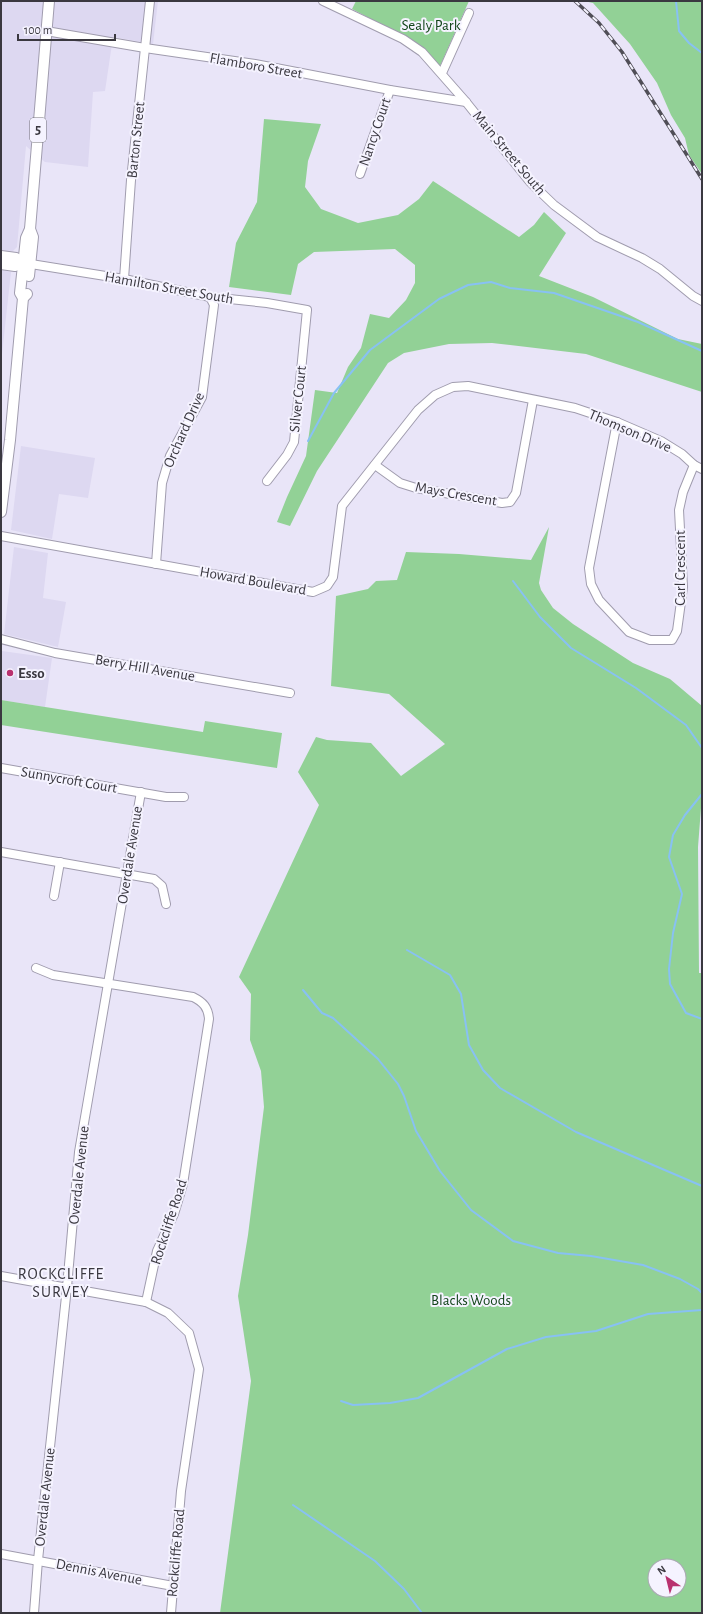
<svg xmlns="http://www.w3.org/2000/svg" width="703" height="1614" viewBox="0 0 703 1614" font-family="'Alegreya Sans',sans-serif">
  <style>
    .built { fill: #ddd8f1 }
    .green { fill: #92d196; fill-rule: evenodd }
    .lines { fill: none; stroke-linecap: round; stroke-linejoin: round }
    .stream { stroke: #88c1f3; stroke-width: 2 }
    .minor-casing { stroke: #a09cae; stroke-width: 10 }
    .major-casing { stroke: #a09cae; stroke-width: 12 }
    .minor { stroke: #fff; stroke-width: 8 }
    .major { stroke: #fff; stroke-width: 10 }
    .rail-casing { stroke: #504e57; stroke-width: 3.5 }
    .rail { stroke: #f5f3ff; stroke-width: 2; stroke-dasharray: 6; stroke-linecap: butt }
    .poi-dot { fill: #b9316f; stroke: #f5f3ff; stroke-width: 1.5 }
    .labels { text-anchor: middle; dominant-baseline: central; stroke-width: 4; stroke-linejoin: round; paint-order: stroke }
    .shield { fill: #f5f3ff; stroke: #727079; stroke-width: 1 }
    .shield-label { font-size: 14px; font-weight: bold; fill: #3a3840 }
    .park-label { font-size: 15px; fill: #12451a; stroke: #f5f3ff }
    .street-label { font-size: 15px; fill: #3a3840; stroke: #f5f3ff }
    .poi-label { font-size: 15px; font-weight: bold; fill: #3a3840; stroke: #f5f3ff; text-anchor: start }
    .neighbourhood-label { font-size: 16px; letter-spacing: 1px; fill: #3a3840; stroke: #f5f3ff }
  </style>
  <rect width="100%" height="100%" fill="#e9e5f8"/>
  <g class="built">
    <path d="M1,1H158L153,44L113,37L105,91L93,92L88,167L45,162L26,146L17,247L13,251H9L1,250Z"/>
    <path d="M1,270L11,272L1,363Z"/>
    <path d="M21,446L95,458L88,498L59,494L52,539L11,530Z"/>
    <path d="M14,547L48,553L43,598L66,602L58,647L4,634Z"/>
    <path d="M2,651L52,658L45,707L1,700Z"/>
  </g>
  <g class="green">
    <path d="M356,1H469L440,66L424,49L402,35L352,9Z"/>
    <path d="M584,1H702V174L689,155L685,138L671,115L657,83L630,44L593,3Z"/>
    <path d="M264,119L321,124L308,161L305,187L321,209L358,223L398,215L419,199L433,181L519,237L534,225L544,212L566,233L539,276L593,297L678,339L702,344V392L586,354L492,343L449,344L404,353L388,363L317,471L290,526L277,522L287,497L306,456L315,390L337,393L348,367L361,348L370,314L389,318L406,300L415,283V265L395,249L314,252L298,264L291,295L229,287L236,243L257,202Z"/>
    <path d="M549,527L539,583L541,590L553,608L573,624L633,663L670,679L702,706V795L698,847L699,973H702V1613H220L251,1381L238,1296L248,1235L264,1107L261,1071L250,1040L251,994L239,977L319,805L298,772L316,737L327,740L371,743L401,776L445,744L389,694L331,686L336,596L368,589L376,581L397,580L406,552L459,554L531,560ZM655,1566H679V1590H655Z"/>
    <path d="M1,700L203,732L205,721L282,733L277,768L1,725Z"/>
  </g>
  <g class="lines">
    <g class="stream">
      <path d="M676,1L679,31L689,43L702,53"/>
      <path d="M308,441L334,393L370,350L439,299L468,285L491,282L510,288L554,293L638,322L702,351"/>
      <path d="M513,581L540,617L571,648L636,688L686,725L702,748"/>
      <path d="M702,794L685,815L673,835L669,857L682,894L673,933L669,969L670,984L686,1013L702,1019"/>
      <path d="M407,950L450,975L461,994L469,1045L483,1070L500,1088L576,1132L702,1186"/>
      <path d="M303,990L322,1013L333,1018L378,1059L398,1084L404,1096L416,1131L440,1171L471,1210L513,1241L558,1253L591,1256L643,1265L680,1279L698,1289L702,1293"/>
      <path d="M341,1401L353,1405L390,1403L418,1398L507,1349L546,1337L596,1331L648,1314L702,1310"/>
      <path d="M293,1505L375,1561L404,1589L422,1613"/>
    </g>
    <defs>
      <g id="minor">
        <path d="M323,1L403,39L422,52L466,102L530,182L554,205L597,237L642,258L660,269L693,296L702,301"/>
        <path d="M46,31L145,48L255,64L390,90L466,102"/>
        <path d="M442,73L469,13"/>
        <path d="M360,174L390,90"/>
        <path d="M31,264L124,279L210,297L267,303L307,310L294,442L287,455L267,481"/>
        <path d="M124,279L131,180L150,1"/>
        <path d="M617,422L589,568L591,584L599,600L629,632L650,640H672L677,631L683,587L679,510L683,492L694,465"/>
        <path d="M375,465L400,483L416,488L502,503L510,502L516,493L533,400"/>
        <path d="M1,536L313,592L327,586L333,577L342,506L418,410L435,395L453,387L468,386L575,408L617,422L661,441L682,454L694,465L702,469"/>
        <path d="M156,564L162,483L170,456L202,397L214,305L210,297"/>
        <path d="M1,639L55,653L290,693"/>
        <path d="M1,768L166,797H184"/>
        <path d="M1,852L154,879L162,886L166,904"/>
        <path d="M54,896L60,862"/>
        <path d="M36,968L53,975L193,997C203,1002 208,1007 209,1019L183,1184L174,1214L157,1251L146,1302"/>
        <path d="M1,1276L146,1302L168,1313L189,1333L199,1369L181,1491L171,1613"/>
        <path d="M1,1554L173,1586"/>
        <path d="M34,1613L38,1560L67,1287L79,1152L141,792"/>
      </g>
      <g id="major">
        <path d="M1,256L16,258L24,263L29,264"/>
        <path d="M1,264L15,266L24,263"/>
        <path d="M29,276L33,237L30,229"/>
        <path d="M23,298L20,293L26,238L30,229L49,1"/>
        <path d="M1,512L10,440L23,298L27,294"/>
      </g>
    </defs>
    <use href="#minor" class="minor-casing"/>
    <use href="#major" class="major-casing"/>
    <use href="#minor" class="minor"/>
    <use href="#major" class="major"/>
    <defs>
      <path id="rail" d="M575,1L599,23L622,52L702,179"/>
    </defs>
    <use href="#rail" class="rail-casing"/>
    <use href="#rail" class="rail"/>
  </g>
  <circle class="poi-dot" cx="10" cy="673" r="4"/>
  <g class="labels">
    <rect class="shield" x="30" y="118" width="16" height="24" rx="3"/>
    <g class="shield-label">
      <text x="38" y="130">5</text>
    </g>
    <g class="park-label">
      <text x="431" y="25">Sealy Park</text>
      <text x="471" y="1300">Blacks Woods</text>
    </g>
    <g class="street-label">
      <text transform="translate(256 66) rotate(10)">Flamboro Street</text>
      <text transform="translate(375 132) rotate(-71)">Nancy Court</text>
      <text transform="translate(136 140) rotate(-84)">Barton Street</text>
      <text transform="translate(509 153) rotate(50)">Main Street South</text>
      <text transform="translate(169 288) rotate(10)">Hamilton Street South</text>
      <text transform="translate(298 399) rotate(-84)">Silver Court</text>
      <text transform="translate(184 430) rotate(-66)">Orchard Drive</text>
      <text transform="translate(630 431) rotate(23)">Thomson Drive</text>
      <text transform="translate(456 494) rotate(10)">Mays Crescent</text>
      <text transform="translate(680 568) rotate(-90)">Carl Crescent</text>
      <text transform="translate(253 581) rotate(10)">Howard Boulevard</text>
      <text transform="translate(145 668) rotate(10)">Berry Hill Avenue</text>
      <text transform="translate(69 780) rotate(10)">Sunnycroft Court</text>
      <text transform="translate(130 855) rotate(-81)">Overdale Avenue</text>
      <text transform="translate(79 1175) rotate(-84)">Overdale Avenue</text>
      <text transform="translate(169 1222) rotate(-72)">Rockcliffe Road</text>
      <text transform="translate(45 1497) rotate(-84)">Overdale Avenue</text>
      <text transform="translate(176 1553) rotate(-85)">Rockcliffe Road</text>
      <text transform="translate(99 1572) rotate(11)">Dennis Avenue</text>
    </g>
    <g class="poi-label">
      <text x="18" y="673">Esso</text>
    </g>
    <g class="neighbourhood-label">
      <text x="61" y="1274">ROCKCLIFFE<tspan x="61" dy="18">SURVEY</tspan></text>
    </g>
  </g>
  <rect width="703" height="1614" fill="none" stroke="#3a3840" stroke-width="4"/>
  <g transform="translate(667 1578) rotate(325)"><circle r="19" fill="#f5f3ff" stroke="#aaa8b3"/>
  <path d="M0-3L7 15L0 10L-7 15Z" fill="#b9316f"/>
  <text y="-6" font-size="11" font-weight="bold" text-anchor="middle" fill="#3a3840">N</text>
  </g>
  <path d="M18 34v6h97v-6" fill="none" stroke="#3a3840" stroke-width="2"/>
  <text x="24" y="34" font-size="12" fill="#3a3840" stroke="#f5f3ff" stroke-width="3" paint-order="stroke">100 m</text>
</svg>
